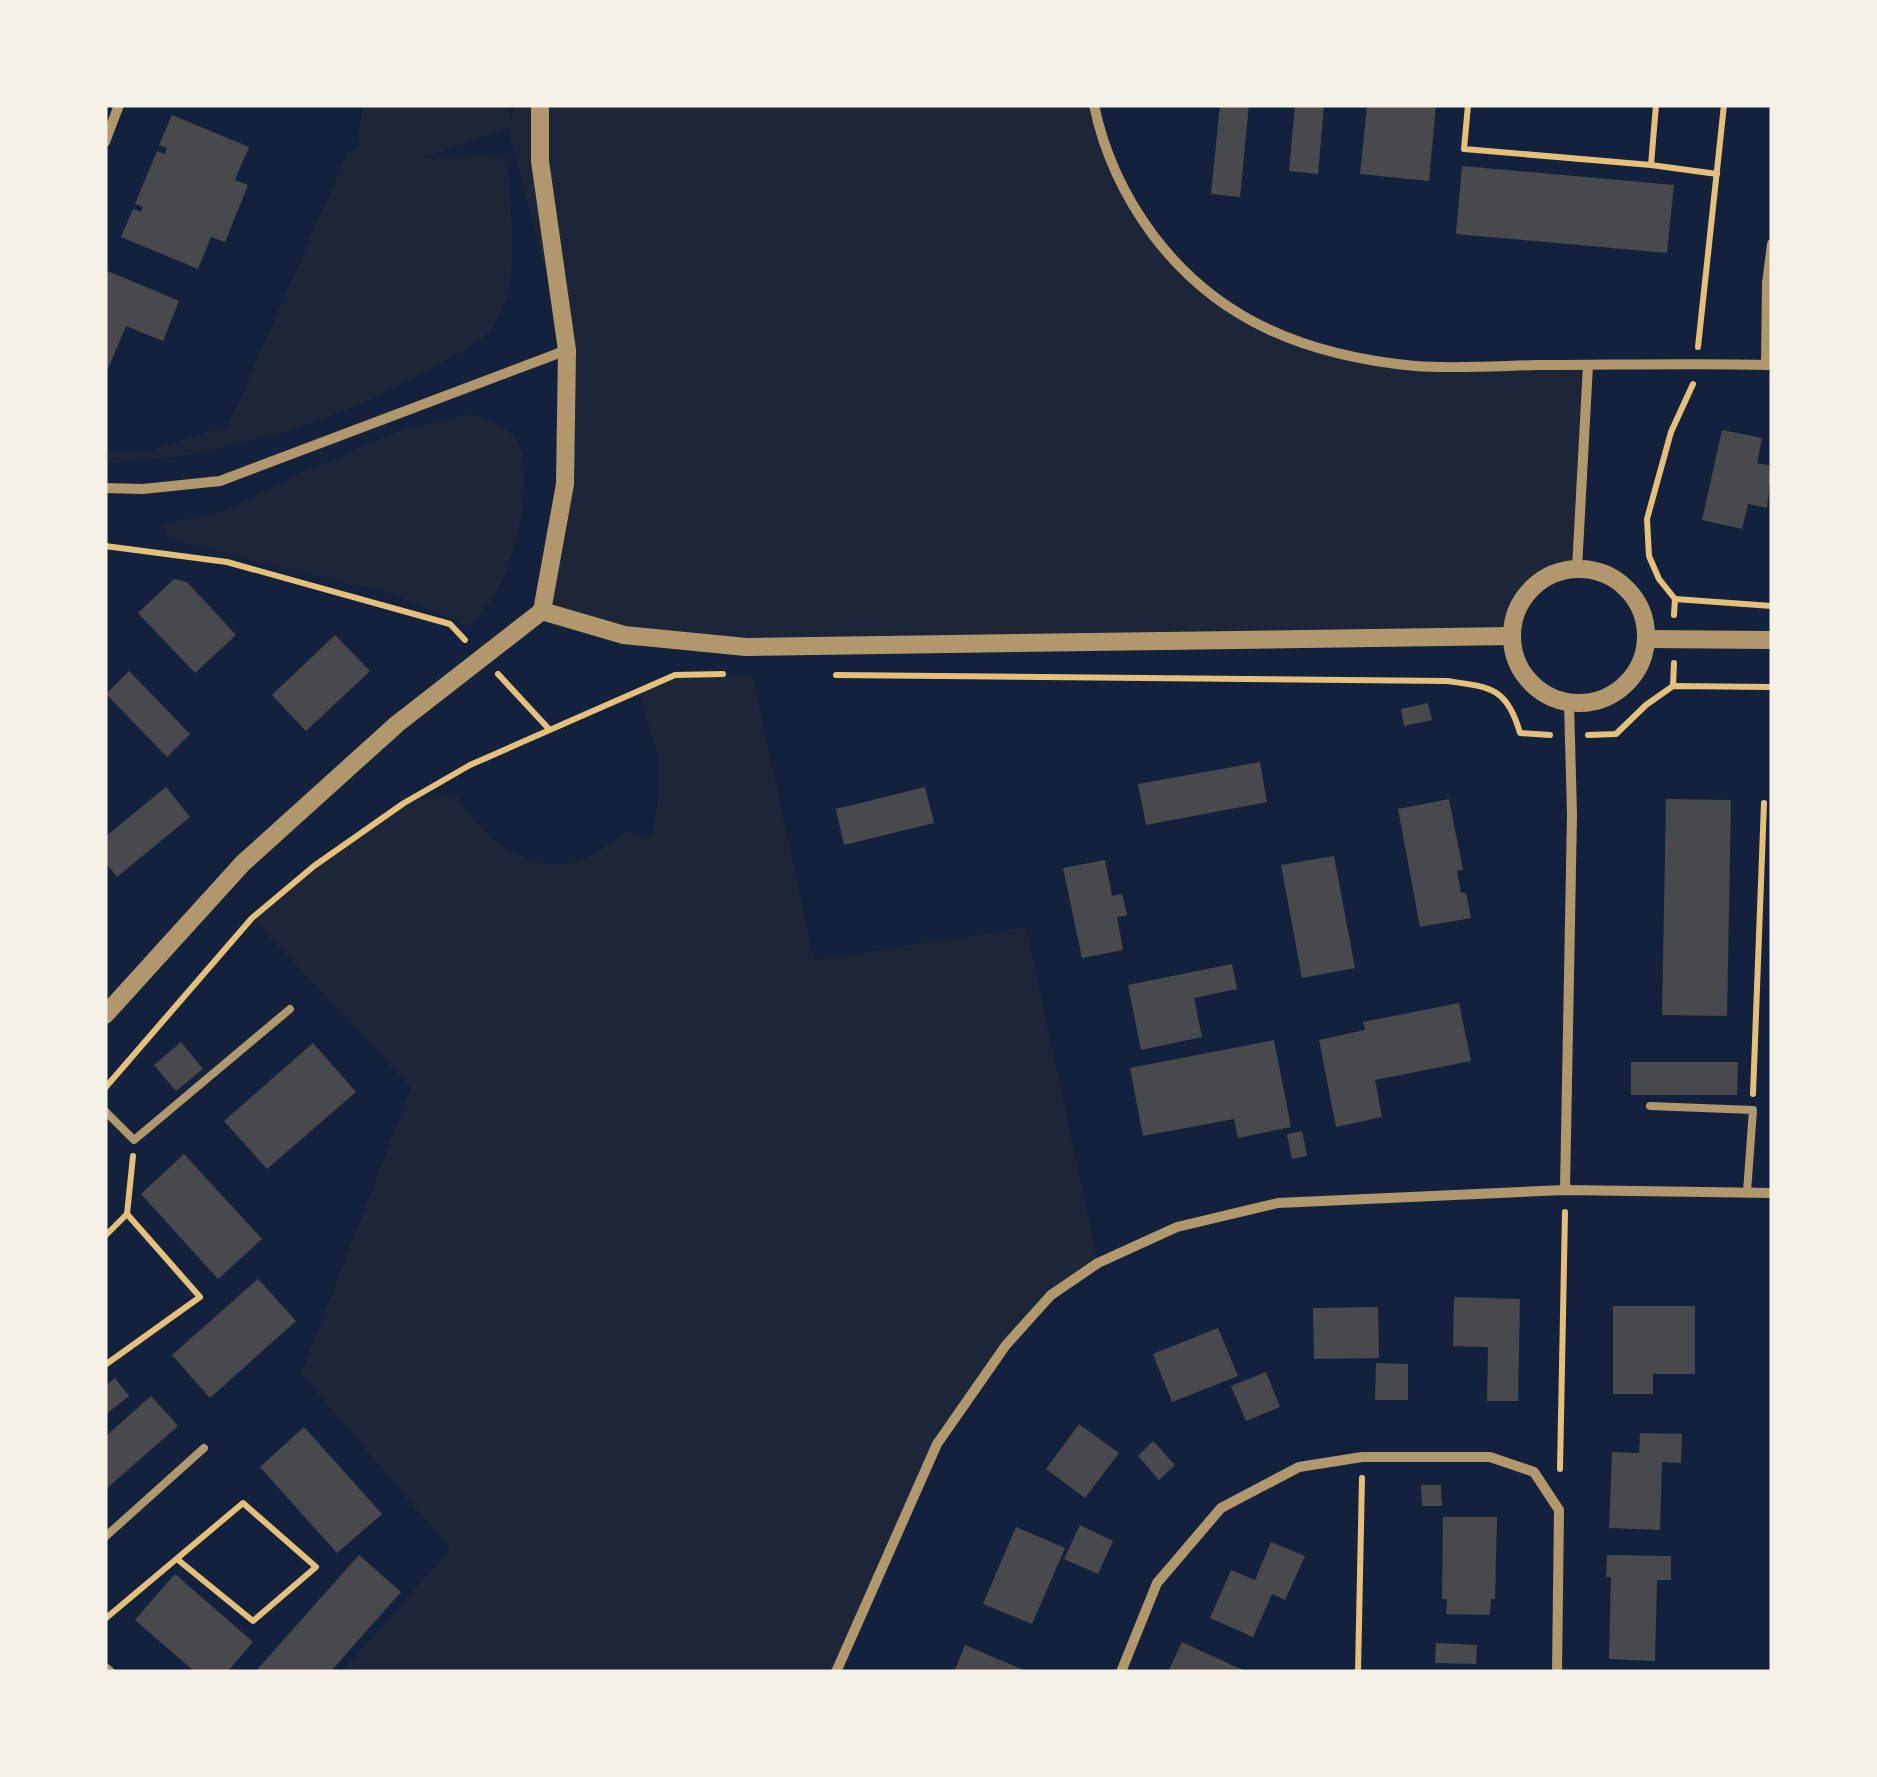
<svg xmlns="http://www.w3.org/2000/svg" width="1877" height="1777" viewBox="0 0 1877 1777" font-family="'Noto Serif',serif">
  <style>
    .green { fill: #1d2539 }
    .building { fill: #48494c }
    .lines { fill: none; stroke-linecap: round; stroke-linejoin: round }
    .path { stroke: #e5c07b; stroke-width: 6 }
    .service { stroke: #b1986c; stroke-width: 8 }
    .minor { stroke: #b1986c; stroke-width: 10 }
    .tertiary { stroke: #b1986c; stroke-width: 18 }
  </style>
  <rect width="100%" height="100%" fill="#14213d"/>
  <g class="green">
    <path d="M362,105H508L510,123L514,105H1094L1121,187L1197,287L1290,340L1416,366L1588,365L1577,569C1535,578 1519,593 1511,636L746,647L624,635L542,611L565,484L567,351L508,128L422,158L482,154L508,159C509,196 519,271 504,303C499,313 493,329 485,336C474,346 458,353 446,360C353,418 214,461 105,463V451H149L228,426L347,154L358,146Z"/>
    <path d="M471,414C486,419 501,422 512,435C537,461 519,538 507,569C499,591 485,609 470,627L396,595L168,540L162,524L225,510L288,479L406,428Z"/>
    <path d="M752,674L814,960L1026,927L1098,1263L1051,1295L1006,1344L937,1444L836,1672H341L450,1549L301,1374L411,1088L252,918L314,866L404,803L440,794L457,797C485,839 533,881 587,858C600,852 613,840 626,831L652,837L658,798L659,759L638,691L675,675Z"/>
  </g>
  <g class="building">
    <path d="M1220,105H1249L1240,197L1211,194Z"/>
    <path d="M1295,105H1324L1318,174L1289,171Z"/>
    <path d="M1367,105H1436L1429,181L1360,174Z"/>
    <path d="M172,115L249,147L235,180L248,185L225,242L211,237L198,269L121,237L133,209L141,212L143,207L135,204L157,151L165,154L167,148L159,145Z"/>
    <path d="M1462,166L1674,185L1667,253L1456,234Z"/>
    <path d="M108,271L179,301L163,341L126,326L105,376V277Z"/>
    <path d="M1722,430L1762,438L1757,463L1772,466L1767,508L1748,504L1742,529L1702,520Z"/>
    <path d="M174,579L187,582L236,635L195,673L138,613Z"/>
    <path d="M335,635L370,671L306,731L272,695Z"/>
    <path d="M129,671L190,734L167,757L106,694Z"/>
    <path d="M1428,703L1432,720L1404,726L1401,709Z"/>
    <path d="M1260,762L1267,802L1146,825L1138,784Z"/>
    <path d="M166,787L190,817L117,877L105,862V837Z"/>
    <path d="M925,787L934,823L844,845L836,809Z"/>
    <path d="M1449,799L1463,870L1457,871L1461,893H1466L1471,918L1420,927L1398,809Z"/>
    <path d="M1666,799L1731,800L1727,1016L1662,1015Z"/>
    <path d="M1334,856L1355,968L1302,978L1281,865Z"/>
    <path d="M1105,860L1112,896L1122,894L1127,915L1117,917L1123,950L1082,958L1063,868Z"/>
    <path d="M1232,964L1237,989L1194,998L1202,1037L1141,1050L1128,985Z"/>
    <path d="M1459,1003L1471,1061L1375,1080L1382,1117L1336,1127L1319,1040L1365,1030L1363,1022Z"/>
    <path d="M1274,1040L1291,1127L1238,1138L1234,1119L1143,1136L1130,1068Z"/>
    <path d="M181,1042L203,1069L176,1091L154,1065Z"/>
    <path d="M313,1043L356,1092L267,1169L224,1121Z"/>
    <path d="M1631,1062H1738L1737,1095H1631Z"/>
    <path d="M1302,1131L1307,1156L1292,1159L1287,1134Z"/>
    <path d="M184,1154L262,1239L218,1279L141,1194Z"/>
    <path d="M258,1279L296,1321L210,1398L172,1355Z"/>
    <path d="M1454,1297L1520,1299L1518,1401H1487L1488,1347L1453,1346Z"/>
    <path d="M1613,1306H1695V1374H1653V1394H1613Z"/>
    <path d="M1378,1307L1379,1358L1314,1359L1313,1308Z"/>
    <path d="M1218,1328L1238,1376L1172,1402L1153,1354Z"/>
    <path d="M1376,1363L1408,1364V1400H1375Z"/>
    <path d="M1266,1372L1280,1407L1246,1421L1231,1386Z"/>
    <path d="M115,1378L129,1396L105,1415V1386Z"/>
    <path d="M151,1396L178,1426L105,1490V1437Z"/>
    <path d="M1079,1424L1119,1453L1085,1498L1046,1469Z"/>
    <path d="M304,1427L382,1514L337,1553L260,1467Z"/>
    <path d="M1640,1433L1682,1434L1681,1463L1662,1462L1660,1530L1609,1528L1612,1452L1639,1453Z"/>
    <path d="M1153,1441L1175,1465L1159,1480L1138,1456Z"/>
    <path d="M1421,1485H1441L1442,1506H1422Z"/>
    <path d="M1443,1517H1497L1495,1599H1491L1490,1615L1446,1614L1447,1599H1442Z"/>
    <path d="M1080,1525L1113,1541L1098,1574L1064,1559Z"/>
    <path d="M1016,1527L1065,1548L1032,1624L983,1604Z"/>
    <path d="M1271,1542L1305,1556L1285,1600L1272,1594L1253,1637L1210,1618L1231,1570L1255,1580Z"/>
    <path d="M359,1555L401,1592L330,1672H255Z"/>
    <path d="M1607,1555L1671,1556V1580H1657L1655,1661L1609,1659L1611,1577H1606Z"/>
    <path d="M175,1574L253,1642L227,1672H195L135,1620Z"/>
    <path d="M1182,1642L1247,1672H1168Z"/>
    <path d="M1436,1643L1477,1645L1476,1664L1435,1663Z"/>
    <path d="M965,1645L1028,1672H954Z"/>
  </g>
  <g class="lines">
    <g class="path">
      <path d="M1468,105L1464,149L1651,165L1656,105"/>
      <path d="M1651,165L1717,174"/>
      <path d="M1698,347L1724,105"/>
      <path d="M105,546L227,562L450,624L465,640"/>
      <path d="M1675,599L1772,606"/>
      <path d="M1674,615L1675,599L1659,579L1649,556L1647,519L1671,432L1693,384"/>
      <path d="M498,674L548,728"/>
      <path d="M836,675L1447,681C1490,687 1507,687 1520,733L1550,735"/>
      <path d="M1673,686L1674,663"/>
      <path d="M1588,735L1616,734L1646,705L1673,686L1772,687"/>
      <path d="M105,1088L252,918L314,866L404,803L470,765L675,675L723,674"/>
      <path d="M1753,1094L1764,803"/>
      <path d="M105,1236L127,1214L133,1156"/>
      <path d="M105,1365L200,1297L127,1214"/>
      <path d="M1560,1469L1565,1212"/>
      <path d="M105,1619L243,1503L316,1567L253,1621L177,1559"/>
      <path d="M1358,1672L1362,1478"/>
    </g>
    <g class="service">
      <path d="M1650,1106L1753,1110L1747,1192"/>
      <path d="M105,1111L134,1140L290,1009"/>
      <path d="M105,1537L204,1448"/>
    </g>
    <g class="minor">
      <path d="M1094,105C1104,153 1124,196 1153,235C1218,322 1309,356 1415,366C1455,369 1497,366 1537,365C1615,365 1693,363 1772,365"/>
      <path d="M105,142L119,105"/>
      <path d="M1766,365L1767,283L1772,244"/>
      <path d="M105,488L143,489L220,481L567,350"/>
      <path d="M1577,569L1588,365"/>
      <path d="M1565,1190L1572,814L1569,703"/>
      <path d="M105,1668L110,1672"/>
      <path d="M836,1672L937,1444L1006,1345L1051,1295L1098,1263L1177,1227L1278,1203L1565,1190L1772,1193"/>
      <path d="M1121,1672L1157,1583L1221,1508L1299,1467L1362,1457H1490L1534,1472L1559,1510L1557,1672"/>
    </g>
    <g class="tertiary">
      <path d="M540,105V161L567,350L565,484L542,611"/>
      <circle cx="1579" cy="636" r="67"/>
      <path d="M542,611L624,635L746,647L1511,636"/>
      <path d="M1647,639L1772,640"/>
      <path d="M105,1015L243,863L397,724L542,611"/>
    </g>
  </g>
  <rect width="1877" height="1777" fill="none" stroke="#f6f1e7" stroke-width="215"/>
</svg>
